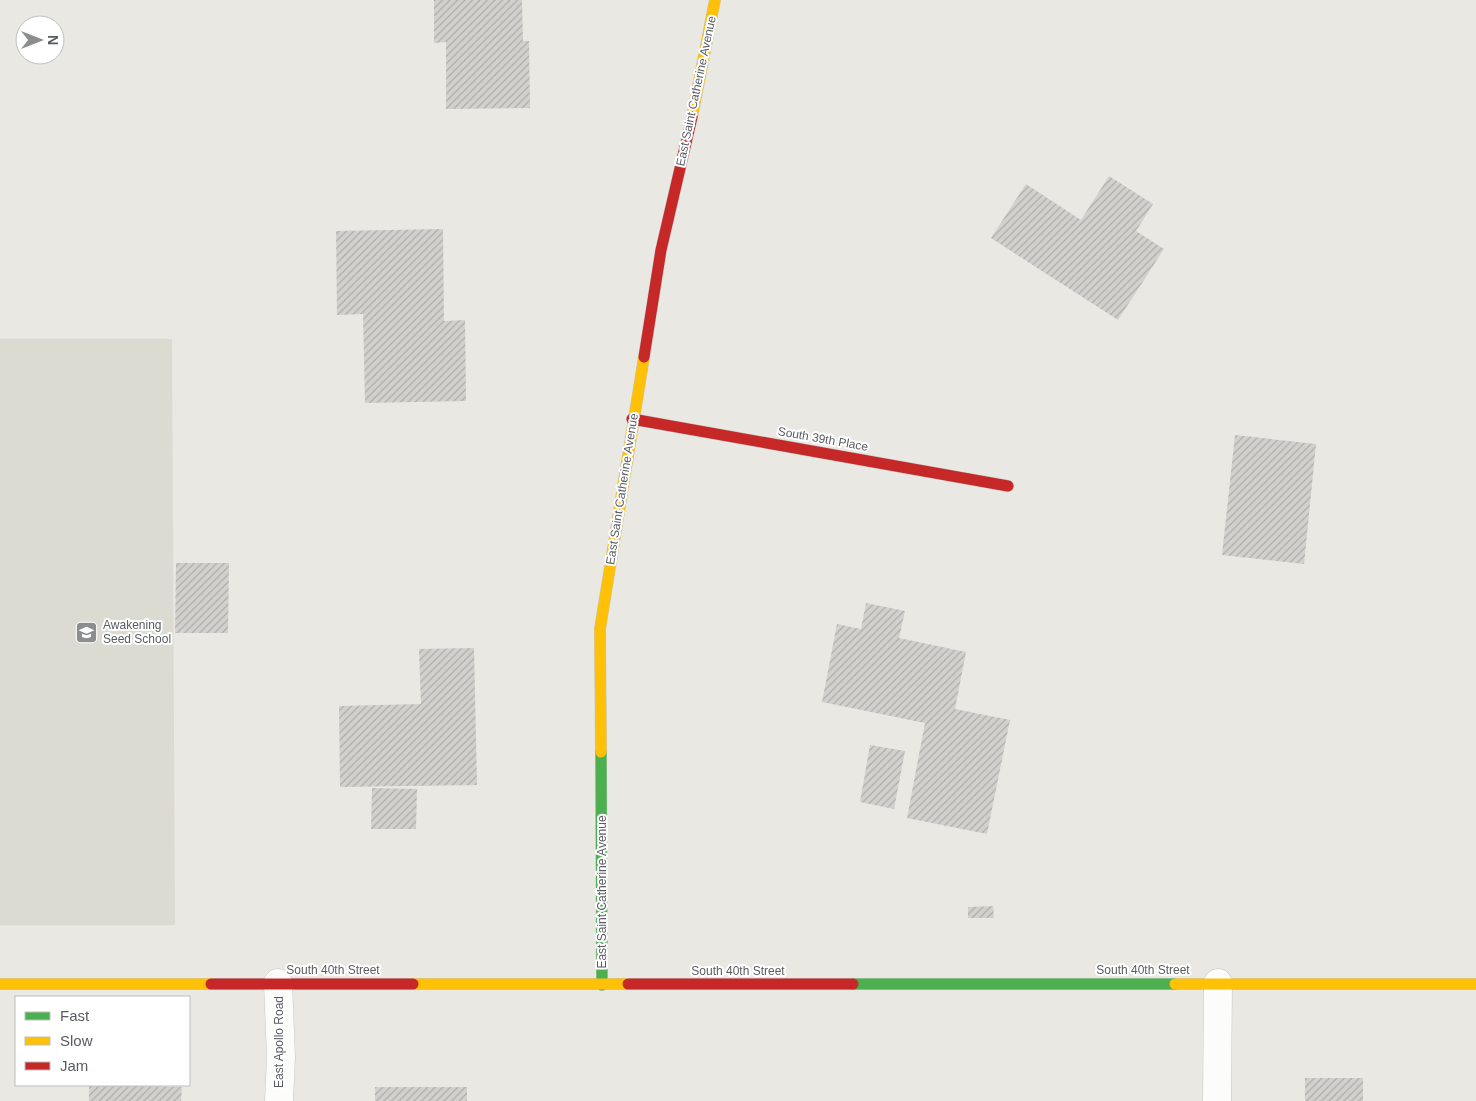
<svg xmlns="http://www.w3.org/2000/svg" width="1476" height="1101" viewBox="0 0 1476 1101" font-family="Arial,sans-serif">
  <style>
    .education { fill: #dcdbd1 }
    .building { fill: url(#building-hatch) }
    .lines { fill: none; stroke-linecap: round; stroke-linejoin: round }
    .street-casing { stroke: #c6c6c5; stroke-width: 29 }
    .fast-casing { stroke: #c7c7c6; stroke-width: 12 }
    .slow-casing { stroke: #c7c7c6; stroke-width: 12 }
    .jam-casing { stroke: #c7c7c6; stroke-width: 12 }
    .street { stroke: #fcfcfb; stroke-width: 28 }
    .fast { stroke: #4caf50; stroke-width: 11 }
    .slow { stroke: #ffc107; stroke-width: 11 }
    .jam { stroke: #c62828; stroke-width: 11 }
    .labels { text-anchor: middle; dominant-baseline: central; stroke-width: 4; stroke-linejoin: round; paint-order: stroke }
    .street-label { font-size: 12px; fill: #585c62; stroke: #fff }
    .poi-label { font-size: 12px; fill: #585c62; stroke: #fff; text-anchor: start }
  </style>
  <defs>
    <pattern id="building-hatch" width="6" height="6" patternUnits="userSpaceOnUse" patternTransform="scale(1.25)"><rect width="6" height="6" fill="#d2d1cd"/><path d="M-1 1l2-2M0 6l6-6M5 7l2-2" fill="none" stroke="#adadaa"/></pattern>
  </defs>
  <rect width="100%" height="100%" fill="#eae8e2"/>
  <path class="education" d="M0,339H172L175,925H0Z"/>
  <g class="building">
    <path d="M434,0H522L523,41H529L530,108L446,109V42L434,43Z"/>
    <path d="M1109,176L1153,204L1136,231L1164,249L1118,320L991,238L1026,184L1081,220Z"/>
    <path d="M443,229L444,321L465,320L466,401L365,403L363,314L337,315L336,231Z"/>
    <path d="M1235,435L1316,444L1304,564L1222,555Z"/>
    <path d="M176,563H229L228,633H175Z"/>
    <path d="M866,603L905,611L899,638L966,652L955,709L1010,720L987,834L907,818L925,723L822,702L837,624L861,629Z"/>
    <path d="M474,648L477,785L340,787L339,706L421,704L419,649Z"/>
    <path d="M870,745L905,751L894,809L860,802Z"/>
    <path d="M372,788L417,789L416,829H371Z"/>
    <path d="M993,906L994,918H968V907Z"/>
    <rect x="1305" y="1078" width="58" height="23"/>
    <path d="M89,1085L182,1087L181,1101H89Z"/>
    <rect x="375" y="1087" width="92" height="14"/>
  </g>
  <g class="lines">
    <defs>
      <g id="street">
        <path d="M278,983L281,1057L279,1101"/>
        <path d="M1217,1101L1218,983"/>
      </g>
      <g id="fast">
        <path d="M601,752L602,985"/>
        <path d="M853,984H1175"/>
      </g>
      <g id="slow">
        <path d="M692,117L715,0"/>
        <path d="M601,752L600,629L644,357"/>
        <path d="M0,984H211"/>
        <path d="M413,984H628"/>
        <path d="M1175,984H1476"/>
      </g>
      <g id="jam">
        <path d="M644,357L661,250L692,117"/>
        <path d="M632,419L1008,486"/>
        <path d="M211,984H413"/>
        <path d="M628,984H853"/>
      </g>
    </defs>
    <use href="#street" class="street-casing"/>
    <use href="#fast" class="fast-casing"/>
    <use href="#slow" class="slow-casing"/>
    <use href="#jam" class="jam-casing"/>
    <use href="#street" class="street"/>
    <use href="#fast" class="fast"/>
    <use href="#slow" class="slow"/>
    <use href="#jam" class="jam"/>
  </g>
  <defs>
    <symbol id="school-square" viewBox="-11 -11 22 22"><rect x="-9" y="-9" width="18" height="18" rx="4" fill="#8b8d8f" stroke="#fff"/><path d="M0-5L7-2L0 1L-7-2ZM-4 1L0 2.5L4 1V4Q0 6-4 4Z" fill="#fff"/></symbol>
  </defs>
  <g fill-rule="evenodd">
    <use href="#school-square" x="74" y="620" width="25" height="25"/>
  </g>
  <g class="labels">
    <g class="street-label">
      <text transform="translate(696 91) rotate(-78)">East Saint Catherine Avenue</text>
      <text transform="translate(823 439) rotate(10)">South 39th Place</text>
      <text transform="translate(622 489) rotate(-81)">East Saint Catherine Avenue</text>
      <text transform="translate(602 892) rotate(-90)">East Saint Catherine Avenue</text>
      <text x="333" y="970">South 40th Street</text>
      <text x="1143" y="970">South 40th Street</text>
      <text x="738" y="971">South 40th Street</text>
      <text transform="translate(279 1042) rotate(-90)">East Apollo Road</text>
    </g>
    <g class="poi-label">
      <text x="103" y="625">Awakening<tspan x="103" dy="14">Seed School</tspan></text>
    </g>
  </g>
  <rect x="15" y="996" width="175" height="90" fill="#ffffff" stroke="#bcbec0"/>
  <rect x="25" y="1012" width="25" height="8" fill="#4caf50" stroke="#bcbec0"/>
  <text x="60" y="1021" font-size="15" fill="#585c62">Fast</text>
  <rect x="25" y="1037" width="25" height="8" fill="#ffc107" stroke="#bcbec0"/>
  <text x="60" y="1046" font-size="15" fill="#585c62">Slow</text>
  <rect x="25" y="1062" width="25" height="8" fill="#c62828" stroke="#bcbec0"/>
  <text x="60" y="1071" font-size="15" fill="#585c62">Jam</text>
  <g transform="translate(40 40) rotate(90)"><circle r="24" fill="#ffffff" stroke="#bcbec0"/>
  <path d="M0-4L9 19L0 12L-9 19Z" fill="#8b8d8f"/>
  <text y="-8" font-size="14" font-weight="bold" text-anchor="middle" fill="#585c62">N</text>
  </g>
</svg>
